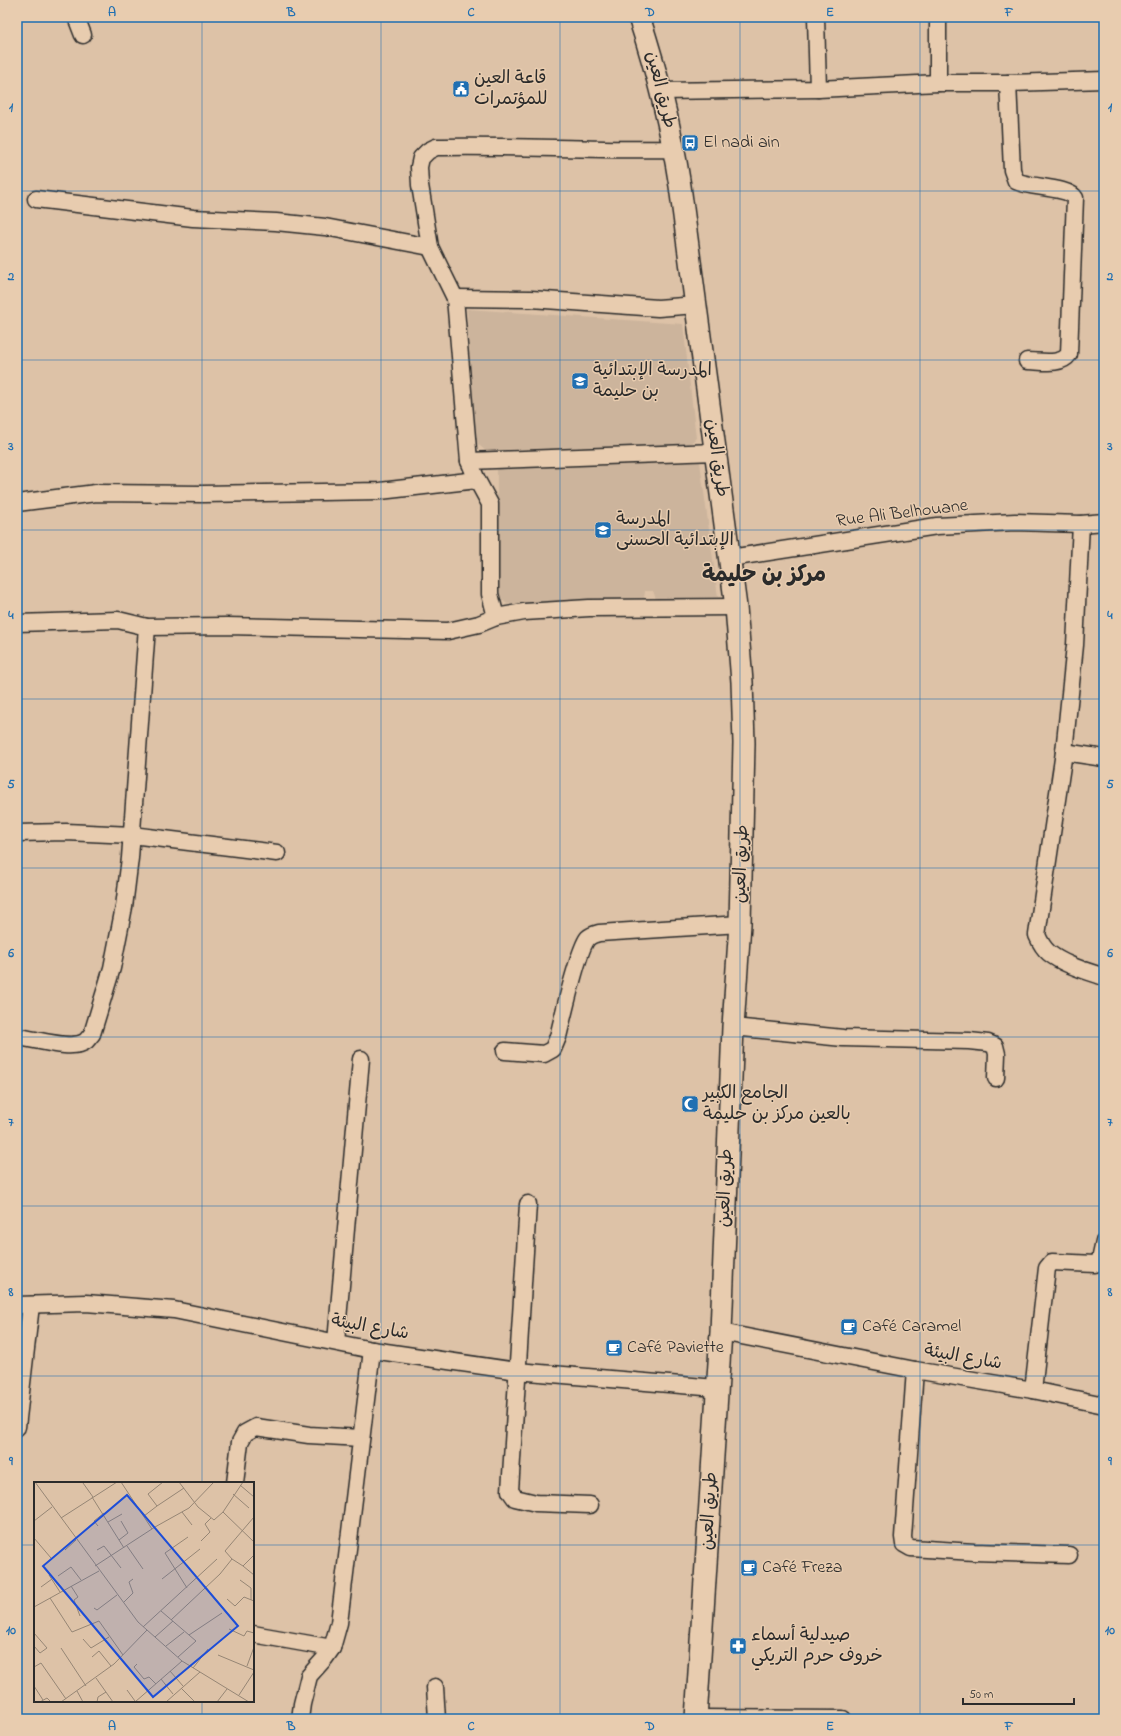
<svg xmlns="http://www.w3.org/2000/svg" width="1121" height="1736" viewBox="0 0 1121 1736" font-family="'Indie Flower','Playpen Sans Arabic',sans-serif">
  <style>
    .built { fill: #ccb49c }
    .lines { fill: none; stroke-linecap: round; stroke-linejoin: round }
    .minor-casing { stroke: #2b2b2b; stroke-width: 19 }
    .major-casing { stroke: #2b2b2b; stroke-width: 24 }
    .minor { stroke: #e8ccaf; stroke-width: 16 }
    .major { stroke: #e8ccaf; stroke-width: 21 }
    .grid { fill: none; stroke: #1f6fb2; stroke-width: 1; stroke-opacity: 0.55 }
    .labels { text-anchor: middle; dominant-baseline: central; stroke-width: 3; stroke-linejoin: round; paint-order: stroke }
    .poi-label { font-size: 18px; fill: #2b2b2b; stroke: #e8ccaf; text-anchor: start }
    .street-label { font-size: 18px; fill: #2b2b2b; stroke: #e8ccaf }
    .district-label { font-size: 22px; font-weight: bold; fill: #2b2b2b; stroke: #e8ccaf }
    .inset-road { fill: none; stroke: #968675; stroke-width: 1 }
    .view { fill: #1d4ed8; fill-opacity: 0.15; stroke: #1d4ed8; stroke-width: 2 }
    .inset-edge { fill: none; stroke: #2b2b2b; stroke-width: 2 }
    .neatline { fill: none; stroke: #1f6fb2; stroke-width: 1.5 }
    .grid-label { font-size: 13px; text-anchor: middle; font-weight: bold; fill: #1f6fb2 }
  </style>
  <rect width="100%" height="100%" fill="#ddc2a7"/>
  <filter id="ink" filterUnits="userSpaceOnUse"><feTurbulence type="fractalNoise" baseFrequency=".025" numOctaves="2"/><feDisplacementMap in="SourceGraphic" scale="8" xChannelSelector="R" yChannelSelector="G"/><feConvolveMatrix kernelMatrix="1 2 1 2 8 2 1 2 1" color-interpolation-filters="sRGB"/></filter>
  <g filter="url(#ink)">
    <g class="built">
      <path d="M467,309L683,324L696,438L688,446L585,451L582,447H575L572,451L526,449L486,451L474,441Z"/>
      <path d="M700,462L718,597L656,599L653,591H645L644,598L507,604L497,595V469Z"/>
    </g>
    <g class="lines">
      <defs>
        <g id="minor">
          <path d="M76,17L83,35"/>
          <path d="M816,17L818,89"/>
          <path d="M938,17V83"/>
          <path d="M1008,83L1012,170L1016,181C1030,188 1069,187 1075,198L1069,354C1061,366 1040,361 1027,361"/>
          <path d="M660,91L818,89L938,83H1008L1104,80"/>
          <path d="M36,199L193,218L276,222L325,227L430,247"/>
          <path d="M455,298L531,299L658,308L696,305"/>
          <path d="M469,461L716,452"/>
          <path d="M17,503L96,493L203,494L380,491L477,480"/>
          <path d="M1081,524L1075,645L1064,752L1037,935C1040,942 1043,948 1049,953C1064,965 1087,971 1104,977"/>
          <path d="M730,558L937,526L1015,522L1081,524L1104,522"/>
          <path d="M496,617L490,594V504L477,480L469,461L455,298L430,247L420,185L419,167L421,158L428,151L436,147C516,145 595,151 674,149"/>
          <path d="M17,623L118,620L147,627L227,626L448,631L479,624L496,617L524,612L589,608L736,607"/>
          <path d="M1064,752L1104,758"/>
          <path d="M17,833L66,832L132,835L277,853"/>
          <path d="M733,1027L843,1038L969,1041L988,1043L995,1046L997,1054L996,1078"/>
          <path d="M17,1037C34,1038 72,1052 86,1041C88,1039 90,1036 92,1034L112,968L124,907L130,858L147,627"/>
          <path d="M505,1051L544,1054L553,1049L558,1037C562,1020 579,947 588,938C591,935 595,934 599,933L740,924"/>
          <path d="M528,1204L510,1491L515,1498L536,1503L590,1505"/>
          <path d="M17,1305L86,1303L174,1310L372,1350L517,1371L716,1388"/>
          <path d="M721,1332L915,1370L1033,1390L1104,1405"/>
          <path d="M336,1342L361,1059"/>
          <path d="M915,1370L903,1537L904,1544L911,1548L974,1552L1069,1555"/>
          <path d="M1033,1390L1047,1268L1052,1262L1095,1264L1100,1260L1104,1242"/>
          <path d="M17,1427L31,1305"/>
          <path d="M235,1483L240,1442L245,1433L256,1427L309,1435L361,1438"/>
          <path d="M253,1634L332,1648"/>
          <path d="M435,1687L437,1719"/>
          <path d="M696,1718L843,1719"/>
          <path d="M300,1719L302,1704L309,1676L325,1658L332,1648L339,1623L372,1350"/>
        </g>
        <path id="major" d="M639,17C657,72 671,128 680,186L736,607L742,682L744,743L740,924L733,1027L721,1332L696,1719"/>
      </defs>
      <use href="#minor" class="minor-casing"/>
      <use href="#major" class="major-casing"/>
      <use href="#minor" class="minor"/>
      <use href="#major" class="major"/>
    </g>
  </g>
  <path class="grid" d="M202,17V1483M381,17V1719M560,17V1719M740,17V1719M920,17V1719M17,191H1104M17,360H1104M17,530H1104M17,699H1104M17,868H1104M17,1037H1104M17,1206H1104M17,1376H1104M17,1545H35M253,1545H1104M202,1701V1719"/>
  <defs>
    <symbol id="civic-square" viewBox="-11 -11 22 22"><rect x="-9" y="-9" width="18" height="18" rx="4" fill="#1f6fb2" stroke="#e8ccaf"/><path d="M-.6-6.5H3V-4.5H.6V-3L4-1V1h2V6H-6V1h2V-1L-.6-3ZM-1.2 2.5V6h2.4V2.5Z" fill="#fff"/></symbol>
    <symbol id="bus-square" viewBox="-11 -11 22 22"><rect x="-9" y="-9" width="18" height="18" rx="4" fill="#1f6fb2" stroke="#e8ccaf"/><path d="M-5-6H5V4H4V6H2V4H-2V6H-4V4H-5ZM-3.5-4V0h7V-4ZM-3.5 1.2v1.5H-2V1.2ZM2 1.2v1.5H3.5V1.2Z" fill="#fff"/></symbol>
    <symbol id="school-square" viewBox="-11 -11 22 22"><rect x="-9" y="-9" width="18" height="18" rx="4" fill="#1f6fb2" stroke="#e8ccaf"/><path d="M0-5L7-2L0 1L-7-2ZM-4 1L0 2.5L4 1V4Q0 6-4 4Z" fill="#fff"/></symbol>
    <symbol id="mosque-square" viewBox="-11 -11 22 22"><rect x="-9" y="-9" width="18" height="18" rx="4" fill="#1f6fb2" stroke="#e8ccaf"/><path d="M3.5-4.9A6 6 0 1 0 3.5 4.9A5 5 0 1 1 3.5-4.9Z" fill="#fff"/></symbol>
    <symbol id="cafe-square" viewBox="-11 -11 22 22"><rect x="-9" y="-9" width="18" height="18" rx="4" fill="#1f6fb2" stroke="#e8ccaf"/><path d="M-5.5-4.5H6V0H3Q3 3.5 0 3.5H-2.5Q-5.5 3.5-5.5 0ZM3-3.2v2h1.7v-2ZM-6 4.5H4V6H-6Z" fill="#fff"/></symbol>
    <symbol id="pharmacy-square" viewBox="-11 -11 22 22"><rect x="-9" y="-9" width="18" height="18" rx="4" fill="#1f6fb2" stroke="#e8ccaf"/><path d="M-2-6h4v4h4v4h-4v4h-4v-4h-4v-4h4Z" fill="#fff"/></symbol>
  </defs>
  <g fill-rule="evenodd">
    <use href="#civic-square" x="451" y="79" width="20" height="20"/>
    <use href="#bus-square" x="680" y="133" width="20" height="20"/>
    <use href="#school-square" x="570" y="371" width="20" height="20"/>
    <use href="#school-square" x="593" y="520" width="20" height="20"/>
    <use href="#mosque-square" x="680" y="1094" width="20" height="20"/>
    <use href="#cafe-square" x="839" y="1317" width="20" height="20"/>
    <use href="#cafe-square" x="604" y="1338" width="20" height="20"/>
    <use href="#cafe-square" x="739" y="1558" width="20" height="20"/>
    <use href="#pharmacy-square" x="728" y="1636" width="20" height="20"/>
  </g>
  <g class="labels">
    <g class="poi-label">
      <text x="474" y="79">قاعة العين<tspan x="474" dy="21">للمؤتمرات</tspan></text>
      <text x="703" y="143">El nadi ain</text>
      <text x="593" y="371">المدرسة الإبتدائية<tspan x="593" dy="21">بن حليمة</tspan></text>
      <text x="616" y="520">المدرسة<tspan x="616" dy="21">الإبتدائية الحسنى</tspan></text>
      <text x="703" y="1094">الجامع الكبير<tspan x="703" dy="21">بالعين مركز بن حليمة</tspan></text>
      <text x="862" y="1327">Café Caramel</text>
      <text x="627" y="1348">Café Paviette</text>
      <text x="762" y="1568">Café Freza</text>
      <text x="751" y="1636">صيدلية أسماء<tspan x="751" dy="21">خروف حرم التريكي</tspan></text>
    </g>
    <g class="street-label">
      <text transform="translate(660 90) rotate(76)">طريق العين</text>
      <text transform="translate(716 458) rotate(82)">طريق العين</text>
      <text transform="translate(902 514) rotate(-7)">Rue Ali Belhouane</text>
      <text transform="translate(742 864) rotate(-88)">طريق العين</text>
      <text transform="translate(726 1188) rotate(-88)">طريق العين</text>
      <text transform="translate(370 1328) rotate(10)">شارع البيئة</text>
      <text transform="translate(963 1358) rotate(10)">شارع البيئة</text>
      <text transform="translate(710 1511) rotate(-87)">طريق العين</text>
    </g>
    <g class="district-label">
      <text x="764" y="576">مركز بن حليمة</text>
    </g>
  </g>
  <g transform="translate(34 1482)">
    <rect width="220" height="220" fill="#ddc2a7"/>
    <path class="inset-road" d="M1,0L104,140L148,179L215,220M87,0L118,47M129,0L114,12L123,24L150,6M145,0L164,25L180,38L189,30L209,0M49,1L59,15M206,3L220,15M199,12L215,26M58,15L90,66M148,30L158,43M189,30L220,60M110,34L123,24M27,36L83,0M0,39L18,25M74,40L88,32M64,44L60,39L70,31M0,56L17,76M85,58L94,51L87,39M167,59L176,50L171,42L177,36M93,64L109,87M31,68L42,58M63,68L70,64L87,86M198,77L191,69L220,35M61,84L121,45L155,26L180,0M209,84L220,93M15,93L26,110M24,94L37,85L47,98M128,97L166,67M206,98L217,106V118M37,104L44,115L40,118L46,134M7,105L18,97M153,106L131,71L154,55M16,116L38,150L65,139L89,173M193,117L201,124L210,115L220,119M90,120L99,111L95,100L99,97M0,125L65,89M60,126L63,128L83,113M127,129L162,159L144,175M137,138L186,92L198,77L209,84L220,73M109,145L183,77M195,147L210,154L213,149L220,151M0,151L13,166L6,171L0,164M155,153L188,131M121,155L139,139M49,157L57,166L75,155M132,164L150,150M27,166L52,204M184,173L220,188M58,175L65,169L77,184M103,182L100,185L110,197L115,195L122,202M213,184L220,165M0,185L7,181L32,217M159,186L174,167M136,189L149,204M62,196L79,220M127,197L139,212M0,204L9,218M147,206L161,220M93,208L101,219M43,209L49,220M205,213L220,190M6,220L13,216L17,220M27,220L80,182L113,148M63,220L64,215L72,210M101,220L148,179M132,220L166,190M183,220L193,207"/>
    <path class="view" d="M93,13L204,144L119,215L9,84Z"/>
    <rect width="220" height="220" class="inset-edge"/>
  </g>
  <rect width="1121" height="1736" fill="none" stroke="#e8ccaf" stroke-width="44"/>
  <path d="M963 1698v6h111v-6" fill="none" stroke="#2b2b2b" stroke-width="2"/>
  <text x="969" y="1698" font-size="12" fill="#2b2b2b" stroke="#e8ccaf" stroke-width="3" paint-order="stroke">50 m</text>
  <rect x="22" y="22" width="1077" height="1692" class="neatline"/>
  <g class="grid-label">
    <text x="112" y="16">A</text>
    <text x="291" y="16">B</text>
    <text x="471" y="16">C</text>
    <text x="650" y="16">D</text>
    <text x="830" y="16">E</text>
    <text x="1009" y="16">F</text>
    <text x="11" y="111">1</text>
    <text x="1110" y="111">1</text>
    <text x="11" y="280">2</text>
    <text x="1110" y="280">2</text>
    <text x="11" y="450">3</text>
    <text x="1110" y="450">3</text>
    <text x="11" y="619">4</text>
    <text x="1110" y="619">4</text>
    <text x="11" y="788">5</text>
    <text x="1110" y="788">5</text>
    <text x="11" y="957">6</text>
    <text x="1110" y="957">6</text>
    <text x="11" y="1126">7</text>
    <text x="1110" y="1126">7</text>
    <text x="11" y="1296">8</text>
    <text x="1110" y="1296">8</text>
    <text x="11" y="1465">9</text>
    <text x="1110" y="1465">9</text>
    <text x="11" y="1634">10</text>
    <text x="1110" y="1634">10</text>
    <text x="112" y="1730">A</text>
    <text x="291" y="1730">B</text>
    <text x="471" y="1730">C</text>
    <text x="650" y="1730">D</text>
    <text x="830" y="1730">E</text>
    <text x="1009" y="1730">F</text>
  </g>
</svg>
